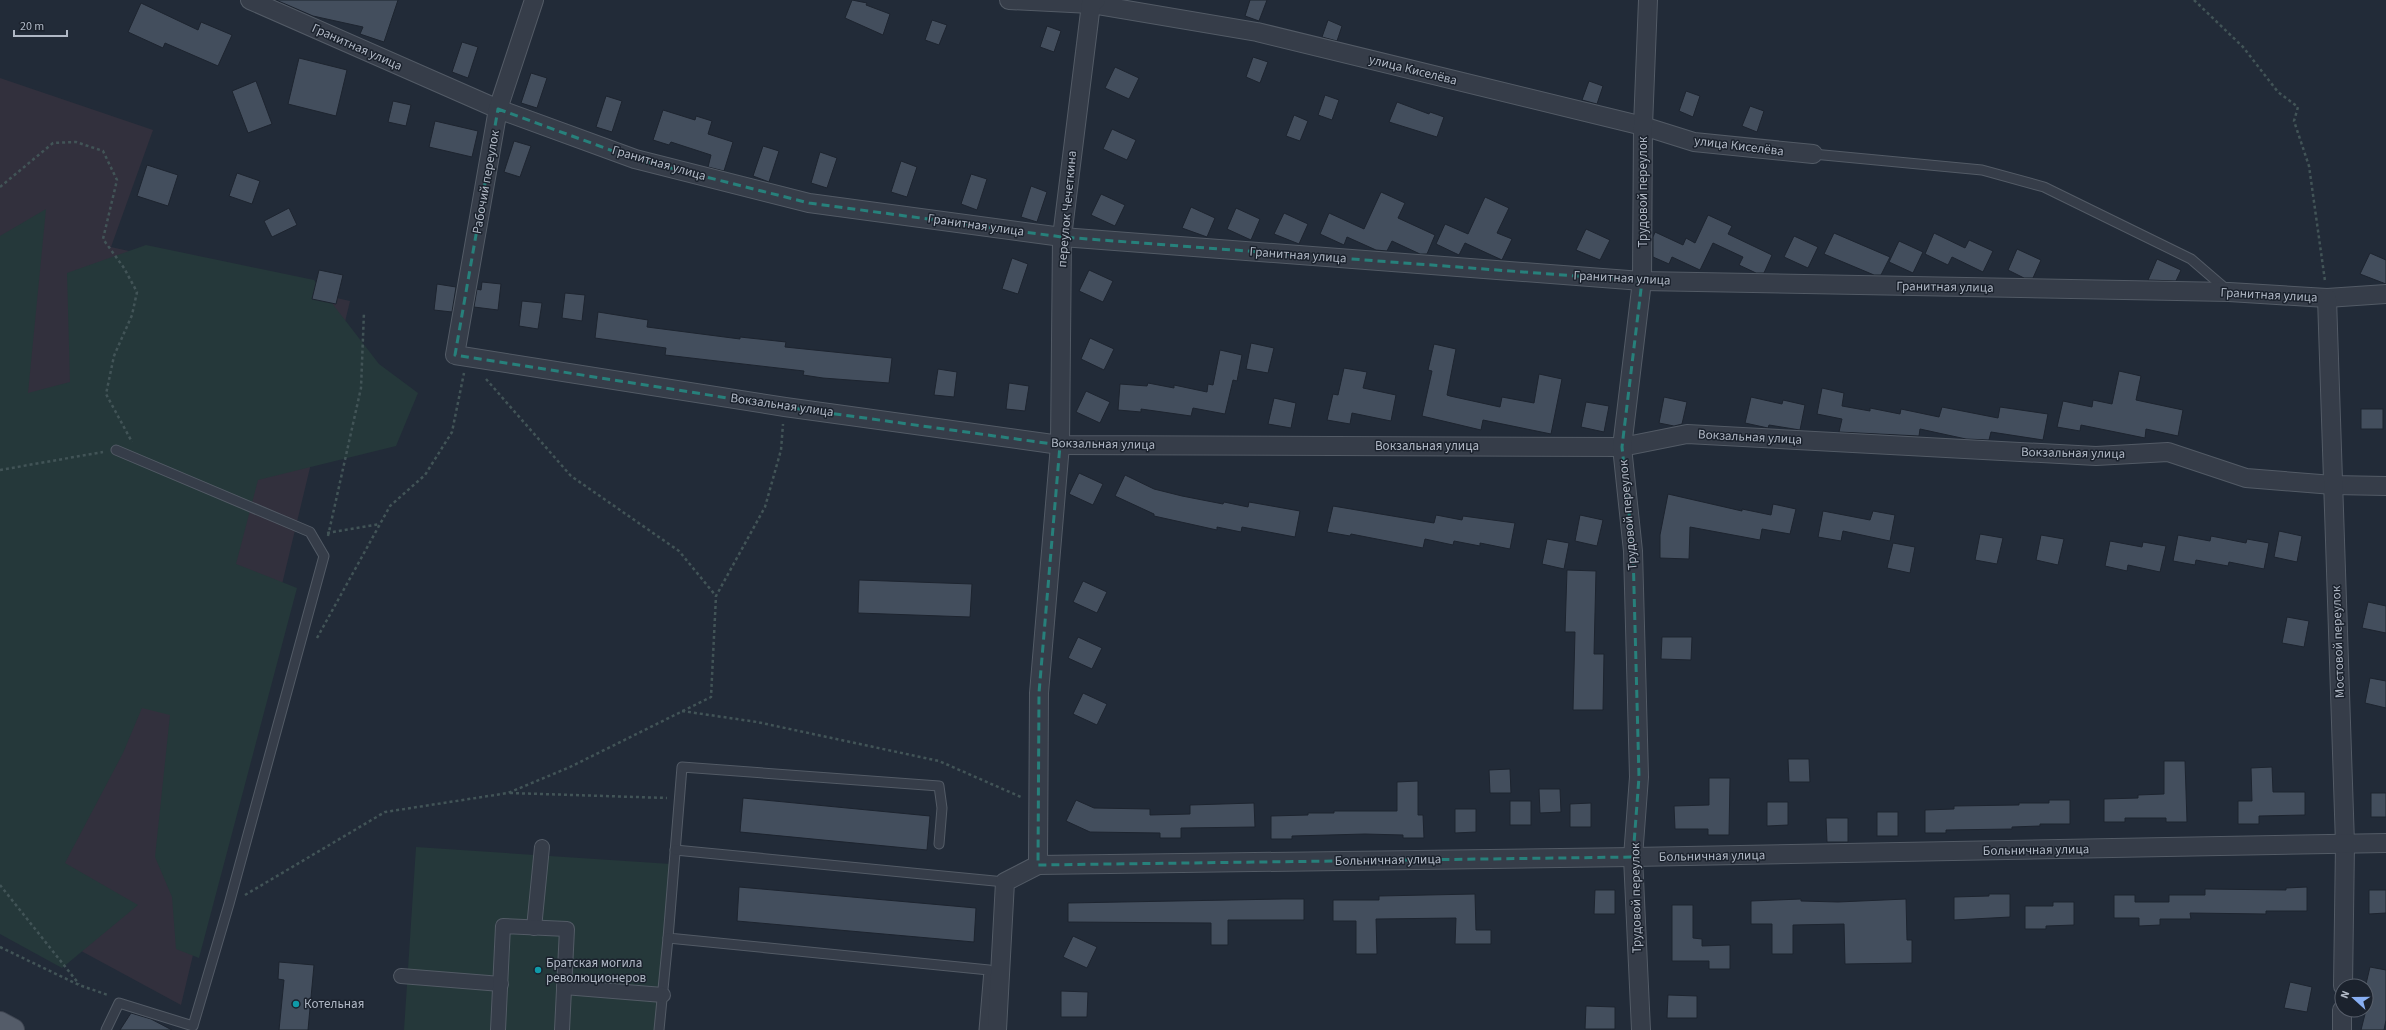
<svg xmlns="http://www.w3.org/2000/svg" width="2386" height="1030" viewBox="0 0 2386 1030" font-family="'Source Sans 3',sans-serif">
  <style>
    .medical { fill: #32303d }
    .green { fill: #25383a }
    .building { fill: #434e5d; stroke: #1d242f }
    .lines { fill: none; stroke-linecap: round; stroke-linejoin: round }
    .service-casing { stroke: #535b66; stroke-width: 11 }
    .pedestrian-casing { stroke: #535b66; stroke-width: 16 }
    .minor-casing { stroke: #535b66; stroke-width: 20 }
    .primary-casing { stroke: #3f4652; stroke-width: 24 }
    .path { stroke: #425457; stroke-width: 2.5; stroke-dasharray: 3 3; stroke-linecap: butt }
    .service { stroke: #363d49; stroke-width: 9 }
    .pedestrian { stroke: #363d49; stroke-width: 14 }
    .minor { stroke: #363d49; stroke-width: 18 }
    .primary { stroke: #545c69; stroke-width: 22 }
    .marked { fill: none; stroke: #27807b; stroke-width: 3; stroke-dasharray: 8 5; stroke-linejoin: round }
    .culture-dot { fill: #0f9aa8; stroke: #1b222d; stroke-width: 1.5 }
    .labels { text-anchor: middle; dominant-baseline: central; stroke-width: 3; stroke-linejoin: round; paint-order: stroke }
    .street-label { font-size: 13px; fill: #b0b8c5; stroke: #1b222d }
    .poi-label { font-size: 13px; fill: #b0b8c5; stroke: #1b222d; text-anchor: start }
  </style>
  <rect width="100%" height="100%" fill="#222b38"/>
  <path class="medical" d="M0,78L153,130L111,247L350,301L181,1005L0,907Z"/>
  <g class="green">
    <path d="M46,209L28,393L70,382L67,273L146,245L314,280L379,364L418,393L396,446L258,480L236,564L297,588L199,958L176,949L172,897L155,857L170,715L142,708L123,753L65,863L138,905L62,968L0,934V236Z"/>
    <path d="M416,847L671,864L660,1030H404Z"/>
  </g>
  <g class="building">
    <path d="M276,0H398L384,42L360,34L363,27L313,16Z"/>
    <path d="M852,0L867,3L866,5L890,14L883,35L845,18Z"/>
    <path d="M1250,0H1267L1259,21L1245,16Z"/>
    <path d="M141,3L198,30L201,22L232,35L218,66L165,43L163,48L128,32Z"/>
    <path d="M932,20L947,25L939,45L925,40Z"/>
    <path d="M1328,20L1342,26L1337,41L1322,37Z"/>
    <path d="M1047,26L1061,31L1054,52L1040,47Z"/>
    <path d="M462,42L478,47L468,78L452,72Z"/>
    <path d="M1253,57L1268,62L1260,83L1246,77Z"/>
    <path d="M299,58L347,70L336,116L288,104Z"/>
    <path d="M1115,67L1139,78L1129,99L1105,88Z"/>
    <path d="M531,73L547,78L537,108L521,103Z"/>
    <path d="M256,81L272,124L248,133L232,91Z"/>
    <path d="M1589,81L1603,86L1597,104L1582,100Z"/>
    <path d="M1686,91L1700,96L1693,117L1679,111Z"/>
    <path d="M1325,95L1339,100L1332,120L1318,115Z"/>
    <path d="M606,96L622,101L612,132L596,127Z"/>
    <path d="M393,101L411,105L406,126L388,122Z"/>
    <path d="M1397,102L1429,114L1430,112L1444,117L1437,137L1389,122Z"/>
    <path d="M1750,106L1764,111L1757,132L1742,126Z"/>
    <path d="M663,110L695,120L696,116L712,121L708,134L733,142L724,171L708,167L711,155L671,142L669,145L653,140Z"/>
    <path d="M1294,115L1308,121L1300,141L1286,136Z"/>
    <path d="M435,121L478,131L472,157L429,147Z"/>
    <path d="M1112,129L1136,140L1127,160L1103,149Z"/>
    <path d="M514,141L531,146L520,177L504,172Z"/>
    <path d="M763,146L779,151L769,182L753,176Z"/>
    <path d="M820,152L837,158L827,188L811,183Z"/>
    <path d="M901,161L917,167L907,197L891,192Z"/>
    <path d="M147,165L178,175L168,206L137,196Z"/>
    <path d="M237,173L260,181L252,204L229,196Z"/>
    <path d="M971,174L987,179L977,210L961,204Z"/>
    <path d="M1031,186L1047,192L1037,222L1021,217Z"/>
    <path d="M1381,192L1405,203L1398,218L1435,235L1427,254H1420L1392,241L1387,251L1376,250L1347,237L1344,245L1320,234L1329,213L1364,229Z"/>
    <path d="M1101,194L1125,205L1115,226L1091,215Z"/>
    <path d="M1485,197L1509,208L1497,233L1512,239L1502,260L1465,243L1459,255L1436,244L1445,224L1468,234Z"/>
    <path d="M1191,207L1215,218L1207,237L1182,228Z"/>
    <path d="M289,208L297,225L272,237L264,221Z"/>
    <path d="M1236,208L1260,219L1251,240L1227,229Z"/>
    <path d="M1284,213L1308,224L1299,244L1274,234Z"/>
    <path d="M1708,215L1732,226L1728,234L1772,255L1764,273H1756L1739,265L1743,257L1713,243L1700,270L1672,257L1669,264L1653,257V237L1655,232L1683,245L1686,238L1695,243Z"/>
    <path d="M1586,229L1610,240L1600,260L1576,250Z"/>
    <path d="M1834,233L1890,257L1881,275H1874L1824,254Z"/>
    <path d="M1934,233L1965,248L1969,240L1993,251L1983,272L1952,257L1948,265L1925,254Z"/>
    <path d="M1794,236L1818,247L1808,268L1784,257Z"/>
    <path d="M1899,241L1923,252L1913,273L1889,262Z"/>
    <path d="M2017,249L2041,260L2033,278H2024L2008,270Z"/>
    <path d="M2370,253L2386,260V284L2360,274Z"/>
    <path d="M1012,258L1028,264L1018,294L1002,289Z"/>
    <path d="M2157,259L2181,270L2176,281L2148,280Z"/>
    <path d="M319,270L343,275L336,304L312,299Z"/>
    <path d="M1089,270L1113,281L1103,302L1079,291Z"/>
    <path d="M482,282L501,284L498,310L474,307L477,289L481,290Z"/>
    <path d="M437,284L456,287L452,312L434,310Z"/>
    <path d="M565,293L585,295L582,321L562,318Z"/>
    <path d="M522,301L542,303L538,329L519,326Z"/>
    <path d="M598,312L648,320L647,327L740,339V337L786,342L785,347L892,358L889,383L823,378L803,375L804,371L665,355L666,348L595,338Z"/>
    <path d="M1090,338L1114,349L1104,370L1081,359Z"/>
    <path d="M1251,343L1274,348L1268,373L1246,369Z"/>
    <path d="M1434,344L1456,349L1447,395L1450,396L1500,407L1502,397L1534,403L1539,374L1562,379L1551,434L1483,420L1481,430L1422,416L1432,371L1428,370Z"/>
    <path d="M1220,350L1242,355L1237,381L1233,380L1225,414L1193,408L1191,416L1141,409V412L1118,410L1120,384L1147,386L1148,383L1174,388V385L1207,392L1208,384L1213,385Z"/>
    <path d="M1344,368L1367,372L1363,388L1396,395L1391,421L1352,413L1350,424L1327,420L1333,394L1338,395Z"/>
    <path d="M938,369L957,372L954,397L934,395Z"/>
    <path d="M2119,371L2141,376L2136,400L2183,410L2178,436L2146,429L2145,438L2081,425L2080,431L2057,427L2063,401L2092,407L2093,400L2112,404Z"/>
    <path d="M1009,383L1029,386L1025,411L1006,409Z"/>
    <path d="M1822,388L1844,393L1842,406L1870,411V408L1900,414L1901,409L1939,417L1942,407L1998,418L2000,407L2048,414L2043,440L1991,432L1989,440L1966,439L1920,429L1919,436L1839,432L1842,419L1817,414Z"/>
    <path d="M1086,391L1110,402L1100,423L1076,412Z"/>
    <path d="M1664,397L1687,402L1682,424L1674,426L1659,423Z"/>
    <path d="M1751,397L1782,404L1783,400L1805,405L1800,430L1769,425L1768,428L1745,423Z"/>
    <path d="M1274,398L1296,403L1291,428L1268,424Z"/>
    <path d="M1586,402L1609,406L1604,432L1581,427Z"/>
    <rect x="2361" y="409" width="22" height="20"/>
    <path d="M1079,473L1103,484L1093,505L1069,494Z"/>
    <path d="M1125,475L1154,489L1182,496L1223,504L1224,502L1248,507L1249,502L1300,511L1295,537L1242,527L1241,532L1217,527V530L1154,516V514L1115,496Z"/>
    <path d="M1668,494L1742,511V509L1771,515L1773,504L1796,509L1790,534L1762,529L1760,540L1690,527L1689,559L1660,558V535Z"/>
    <path d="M1333,506L1434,523L1436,515L1462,520L1463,516L1515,523L1510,549L1480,543V546L1454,541L1453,545L1425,539L1423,548L1351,534L1350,536L1327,532Z"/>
    <path d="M1823,511L1870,520L1873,511L1895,515L1890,541L1843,531L1841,541L1818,537Z"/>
    <path d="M1580,515L1603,520L1597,546L1575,541Z"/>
    <path d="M2279,531L2302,536L2297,562L2274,557Z"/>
    <path d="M1980,534L2003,538L1997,564L1975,560Z"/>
    <path d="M2041,535L2064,539L2058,565L2036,560Z"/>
    <path d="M2178,535L2210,541L2211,536L2246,543L2247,539L2269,543L2264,569L2229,562L2228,566L2196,560L2195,565L2173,561Z"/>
    <path d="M1547,539L1569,543L1564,569L1542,564Z"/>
    <path d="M2110,541L2142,547L2143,542L2166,546L2160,572L2128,565L2127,571L2105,566Z"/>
    <path d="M1893,543L1915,547L1910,573L1887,568Z"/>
    <path d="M1567,570L1596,571L1594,654H1604L1603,710H1573L1575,632H1565Z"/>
    <path d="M859,580L972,584L970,617L858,613Z"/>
    <path d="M1083,581L1107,592L1097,613L1073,602Z"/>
    <path d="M2368,602L2386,606V633L2362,628Z"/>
    <path d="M2287,617L2309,621L2304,647L2282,643Z"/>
    <path d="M1078,637L1102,648L1092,669L1068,658Z"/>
    <path d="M1662,637H1692L1691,660L1661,659Z"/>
    <path d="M2370,678L2386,681V708L2365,703Z"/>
    <path d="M1083,693L1107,704L1097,725L1073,714Z"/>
    <path d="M1788,759H1809L1810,782H1789Z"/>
    <path d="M2164,761H2185L2187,822H2166V818H2125V822H2104V799L2138,798V795L2164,794Z"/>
    <path d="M2272,767L2273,792H2305V815L2259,816V824H2238V801H2252L2251,768Z"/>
    <path d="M1510,769L1511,793H1490L1489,770Z"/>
    <path d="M1709,778H1730L1729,835H1708V829H1675L1674,806L1709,805Z"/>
    <path d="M1418,781V815H1423L1424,838H1403V835L1365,834L1292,836V839H1271V816L1308,815V813H1334V811H1397V782Z"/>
    <path d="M1539,789H1560L1561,812L1540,813Z"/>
    <rect x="2371" y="793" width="15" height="24"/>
    <path d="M743,798L930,816L927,850L740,832Z"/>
    <path d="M1076,800L1094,808L1150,809V815L1190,814V805L1254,803L1255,827L1181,828V838H1160V833L1090,832L1066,821Z"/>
    <path d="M2049,800H2070V824H2040V826L2012,827V829L1946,830V833H1925V810L1954,809V806L2019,805V803H2049Z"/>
    <rect x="1510" y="801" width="21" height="24"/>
    <path d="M1767,802H1788V825L1767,826Z"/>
    <path d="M1591,803V827H1570V804Z"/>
    <path d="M1455,809H1476V832L1455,833Z"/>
    <rect x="1877" y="812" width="21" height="24"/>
    <path d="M1826,818H1848V842H1827Z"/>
    <path d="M739,887L976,908L974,942L737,921Z"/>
    <path d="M2307,887V911H2266V914L2190,913L2191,919H2160V925L2139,926V918H2114V895H2135V902H2169V895H2205V889L2286,890V888Z"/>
    <path d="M1595,890H1615V914H1594Z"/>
    <path d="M2369,890H2386V913L2369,914Z"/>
    <path d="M1475,894L1476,930H1491V944H1455L1456,918L1376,919L1377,954H1356V921H1333V900H1379V896Z"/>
    <path d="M1989,894H2010V917L1954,920V897L1989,896Z"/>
    <path d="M1283,899H1304V920H1228V945H1211V923L1068,922V903Z"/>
    <path d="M1801,899V901L1838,902L1906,899L1907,940H1912V963L1845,964L1844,924L1793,925V954H1772V924H1751V901Z"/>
    <path d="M2053,902H2074V925L2046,926V929H2025V906H2053Z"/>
    <path d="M1672,905H1693V938L1702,939V946L1730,945V969H1709V961H1672Z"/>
    <path d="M1073,936L1097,947L1087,968L1063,957Z"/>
    <path d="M279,962L314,965L308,1030H279L284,980L278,979Z"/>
    <path d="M2370,967L2386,970V1020L2384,1030H2361L2366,1010V984Z"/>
    <path d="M2290,982L2312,987L2307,1012L2284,1008Z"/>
    <path d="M1061,991L1088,992L1087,1017H1061Z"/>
    <path d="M1668,995L1697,996V1018H1667Z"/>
    <path d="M1586,1006L1615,1007V1029H1585Z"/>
    <path d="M131,1013L151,1019L172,1030H120Z"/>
  </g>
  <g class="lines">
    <defs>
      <g id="service">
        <path d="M1813,154L1982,170L2044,187L2191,259L2227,290"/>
        <path d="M939,844L942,808L939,786L682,767L668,938L989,970L984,1030"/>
        <path d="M675,850L1005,882"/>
        <path d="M106,1030L119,1003L193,1026L229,904L324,556L310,532L116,450"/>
        <path d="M659,1030L668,938"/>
      </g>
      <g id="pedestrian">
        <path d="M534,928L542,847"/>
        <path d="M401,976L501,984"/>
        <path d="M564,987L663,995"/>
        <path d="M498,1030L503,926L567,929L562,1030"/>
      </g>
      <g id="minor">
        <path d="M250,0L498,109L635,159L809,203L1062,237L1642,281L2229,292L2327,298L2386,294"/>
        <path d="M534,0L498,109L455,355L785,407L1060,445L1622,447L1687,434L2096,456L2168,452L2246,478L2333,485L2386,486"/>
        <path d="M1009,0L1091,4L1257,32L1643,126L1694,142L1813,154"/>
        <path d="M2327,298L2345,844L2343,986"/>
        <path d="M1038,865L1633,857L2386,843"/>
        <path d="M997,1030L1005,882L1038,865L1039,693L1060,445L1062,237L1091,4L1096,0"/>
        <path d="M1641,1030L1633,857L1639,777L1633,551L1622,447L1642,281L1643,126L1648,0"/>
        <path d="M2342,1030V1010"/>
      </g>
      <path id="primary" d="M0,1023L13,1030"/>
    </defs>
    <use href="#service" class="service-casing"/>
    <use href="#pedestrian" class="pedestrian-casing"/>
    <use href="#minor" class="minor-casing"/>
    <use href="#primary" class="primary-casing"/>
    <g class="path">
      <path d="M2194,0L2243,47L2278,92L2298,107L2294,121L2309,166L2325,281"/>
      <path d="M0,187L53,143L76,142L103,151L117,180L103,239L124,268L137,292L132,315L114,356L106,394L132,442"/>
      <path d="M486,379L571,476L679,551L716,596"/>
      <path d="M0,470L103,452"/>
      <path d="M327,533L380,524"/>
      <path d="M328,536L361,388L364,312"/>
      <path d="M317,638L390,506L425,475L452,432L464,373"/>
      <path d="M682,711L757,722L939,761L1021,797"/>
      <path d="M510,793L667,798"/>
      <path d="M0,885L79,984"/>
      <path d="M245,895L385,812L508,793L570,767L711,697L716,596L765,507L781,450L783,424"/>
      <path d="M0,947L79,985L108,995"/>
    </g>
    <use href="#service" class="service"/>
    <use href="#pedestrian" class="pedestrian"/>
    <use href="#minor" class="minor"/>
    <use href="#primary" class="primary"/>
  </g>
  <path class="marked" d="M498,109L635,159L809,203L1062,237L1642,281L1622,447L1633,551L1639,777L1633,857L1038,865L1039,693L1060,445L785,407L455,355Z"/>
  <g class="culture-dot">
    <circle cx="538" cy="970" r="4"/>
    <circle cx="296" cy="1004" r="4"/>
  </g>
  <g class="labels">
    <g class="street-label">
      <text transform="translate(357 47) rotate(24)">Гранитная улица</text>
      <text transform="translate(1413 70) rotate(14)">улица Киселёва</text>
      <text transform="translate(1739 146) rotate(7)">улица Киселёва</text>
      <text transform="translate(659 163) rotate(16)">Гранитная улица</text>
      <text transform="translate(486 182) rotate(-80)">Рабочий переулок</text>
      <text transform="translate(1643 192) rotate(-90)">Трудовой переулок</text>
      <text transform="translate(1067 209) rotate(-85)">переулок Чечеткина</text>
      <text transform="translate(976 225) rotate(8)">Гранитная улица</text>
      <text transform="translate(1298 255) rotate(4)">Гранитная улица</text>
      <text transform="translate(1622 278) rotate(3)">Гранитная улица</text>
      <text transform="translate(1945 287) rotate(1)">Гранитная улица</text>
      <text transform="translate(2269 295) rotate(3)">Гранитная улица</text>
      <text transform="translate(782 405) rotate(8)">Вокзальная улица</text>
      <text transform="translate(1750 437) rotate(3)">Вокзальная улица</text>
      <text transform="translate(1103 444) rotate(1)">Вокзальная улица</text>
      <text x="1427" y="446">Вокзальная улица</text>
      <text transform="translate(2073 453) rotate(1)">Вокзальная улица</text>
      <text transform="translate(1628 515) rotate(-95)">Трудовой переулок</text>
      <text transform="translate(2338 642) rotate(-92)">Мостовой переулок</text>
      <text transform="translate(2036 850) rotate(-1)">Больничная улица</text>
      <text transform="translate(1712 856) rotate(-1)">Больничная улица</text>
      <text transform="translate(1388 860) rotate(-1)">Больничная улица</text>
      <text transform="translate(1636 898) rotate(-91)">Трудовой переулок</text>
    </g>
    <g class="poi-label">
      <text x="546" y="963">Братская могила<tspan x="546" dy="15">революционеров</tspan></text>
      <text x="304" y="1004">Котельная</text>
    </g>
  </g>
  <g transform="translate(2354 998) rotate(291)"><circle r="19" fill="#1b222d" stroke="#575e6a"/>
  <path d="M0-3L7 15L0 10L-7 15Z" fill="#88aff3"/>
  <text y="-6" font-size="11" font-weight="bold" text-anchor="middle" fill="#b0b8c5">N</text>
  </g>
  <path d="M14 30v6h53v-6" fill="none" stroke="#b0b8c5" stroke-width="2"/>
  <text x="20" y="30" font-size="12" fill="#b0b8c5" stroke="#1b222d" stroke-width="3" paint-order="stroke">20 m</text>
</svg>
